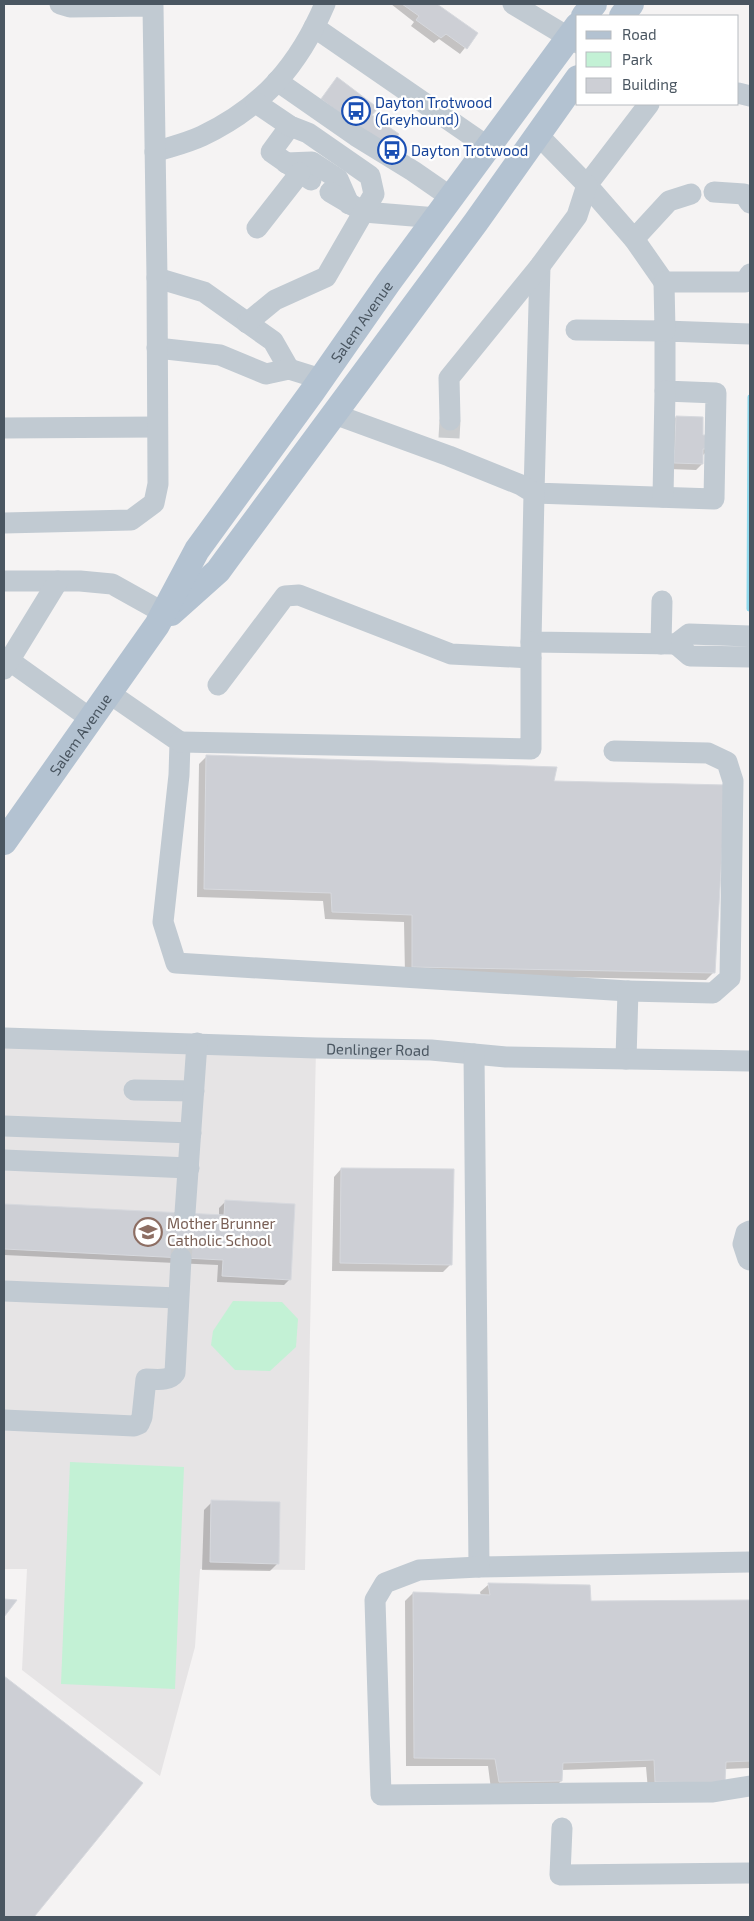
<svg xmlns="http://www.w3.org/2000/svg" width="754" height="1921" viewBox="0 0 754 1921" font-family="'Exo 2',sans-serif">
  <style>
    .education { fill: #e6e4e5 }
    .green { fill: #c3f1d5 }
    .shadow { fill: #0003 }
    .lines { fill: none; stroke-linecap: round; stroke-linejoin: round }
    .stream { stroke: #90daee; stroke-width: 5 }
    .building { fill: #cdcfd5; stroke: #d7d9de }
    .minor-tunnel { stroke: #caccce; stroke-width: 21; stroke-dasharray: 21 11; stroke-linecap: butt }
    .minor { stroke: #c1cad2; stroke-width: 21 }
    .major { stroke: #b3c2d1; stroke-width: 26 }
    .labels { text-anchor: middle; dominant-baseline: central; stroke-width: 4.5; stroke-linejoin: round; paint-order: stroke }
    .transit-label { font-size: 15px; fill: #164399; stroke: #fff; text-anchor: start }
    .street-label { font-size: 15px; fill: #4a5661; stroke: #fff }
    .education-label { font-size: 15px; fill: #785e54; stroke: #fff; text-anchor: start }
  </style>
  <rect width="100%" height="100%" fill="#f5f3f3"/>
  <path class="education" d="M4,1038L316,1048L305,1570L200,1569L195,1647L160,1776L22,1670L27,1569H4Z"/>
  <g class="green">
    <path d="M233,1301L282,1302L298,1319L296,1347L270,1371L235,1370L211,1345L213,1331Z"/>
    <path d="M70,1462L184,1467L175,1689L61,1684Z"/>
  </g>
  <g class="shadow">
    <path d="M391,4H434L476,34L460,54L439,39L434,43L411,26L414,22Z"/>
    <path d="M676,417L701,437L709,449L702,456V464L696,470L669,469L670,423Z"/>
    <path d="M207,756L553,782L714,972L706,980L405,974L404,922L325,919L323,901L197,897L199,764Z"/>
    <path d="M341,1169L451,1264L443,1272L332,1271L334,1177Z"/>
    <path d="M225,1202L290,1279L284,1285L217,1282L218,1265L4,1255V1205L219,1216V1208Z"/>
    <path d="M212,1502L278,1563L270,1571L202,1570L204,1510Z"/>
    <path d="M488,1585L590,1602H750V1768L725,1769L648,1790L646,1767L562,1770L561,1781L553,1789H491L488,1766H406L405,1601L413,1593L481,1596L480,1592Z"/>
    <path d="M4,1678L142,1783L32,1917H4Z"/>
  </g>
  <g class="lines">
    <path class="stream" d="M749,609L750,397"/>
  </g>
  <g class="building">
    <path d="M402,4H437L478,33L467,49L446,34L441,38L416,20L419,16Z"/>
    <path d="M337,77L378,108L372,115L399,134L388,149L321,99Z"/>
    <path d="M676,416L703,417V435H710V449H703V464L674,463Z"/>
    <path d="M206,755L557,767L554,781L726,785L715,973L412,967V915L332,912L331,893L204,889Z"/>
    <path d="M341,1168L454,1169L452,1265L340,1263Z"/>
    <path d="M225,1200L295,1204L291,1280L222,1276L223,1260L4,1249V1204L224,1215Z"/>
    <path d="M211,1500L280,1502L279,1564L210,1562Z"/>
    <path d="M488,1583L590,1585L591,1601L750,1600V1761L726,1762L725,1783L655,1782L654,1760L563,1763L562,1781L499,1782L495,1759L414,1758L413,1592L490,1595Z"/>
    <path d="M4,1599L17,1600L4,1617Z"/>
    <path d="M4,1676L143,1783L34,1917H4Z"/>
  </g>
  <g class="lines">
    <g class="minor-tunnel">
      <path d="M449,438L450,420"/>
      <path d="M181,1258L185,1213"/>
    </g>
    <g class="minor">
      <path d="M513,4L578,43"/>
      <path d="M314,27L488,147"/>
      <path d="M277,81L356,136L413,171L452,198"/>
      <path d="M738,93L750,96"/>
      <path d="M649,104L587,185L634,239L669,201L691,194"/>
      <path d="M290,126L271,152L311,180"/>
      <path d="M155,152C170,147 187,143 202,136C263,107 299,65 325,4"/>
      <path d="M286,163L312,162L338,179L349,204"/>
      <path d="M330,192L364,212L437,218"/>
      <path d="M714,192L744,194L750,203"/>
      <path d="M257,228L300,173"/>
      <path d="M634,239L664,282"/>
      <path d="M540,266L534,493L714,499L716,393L665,391V331L750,334"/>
      <path d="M157,278L204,292L273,341L289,369"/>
      <path d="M247,323L275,300L326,277L374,194L370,176L308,133L290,126L256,103"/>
      <path d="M576,330L665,331L664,282H745L750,274"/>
      <path d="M157,348L220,355L266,374L289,369L321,379"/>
      <path d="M334,414L449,456L521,485L534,493L531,642L676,644"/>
      <path d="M450,420L449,378L540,266L577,216L587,185L538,135"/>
      <path d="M4,428L157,427"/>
      <path d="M663,497L665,391"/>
      <path d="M4,523L131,520L154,503L158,484L157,278L153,6L70,7L60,4"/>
      <path d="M4,581H80L112,584L164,613"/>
      <path d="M750,636L689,634L676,644L690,656L750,657"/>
      <path d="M661,644L662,601"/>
      <path d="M10,661L91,719"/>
      <path d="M4,669L58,581"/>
      <path d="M218,685L285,596L299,595L451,654L531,658"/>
      <path d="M109,693L180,742L179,775L163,922L176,963L628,991"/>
      <path d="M180,742L531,749V642"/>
      <path d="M614,751L708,753L727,762L733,781L730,978L713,993L628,991L626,1059"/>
      <path id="s1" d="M4,1038L316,1048L431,1050L506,1057L750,1061"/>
      <path d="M474,1054L479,1567L750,1562"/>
      <path d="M134,1090L194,1091"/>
      <path d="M4,1126L191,1133"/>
      <path d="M4,1160L189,1168"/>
      <path d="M185,1213L197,1043"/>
      <path d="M750,1231L746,1233L743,1244L748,1259L750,1260"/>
      <path d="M4,1291L178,1298"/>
      <path d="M4,1420L134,1426L139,1424L142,1417L146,1379C156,1379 169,1382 175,1373L181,1258"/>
      <path d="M479,1567L419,1570L385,1583L375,1600L381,1795L713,1792L750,1786"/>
      <path d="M562,1828L560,1875L750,1873"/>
    </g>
    <g class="major">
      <path d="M584,16L594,4"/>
      <path d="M622,16L631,4"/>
      <path d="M171,613L218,571L226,560L476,222L578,78"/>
      <path id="s2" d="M4,842L157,625L197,550L312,392L388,283L578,25"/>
    </g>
  </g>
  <defs>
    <symbol id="bus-ring" viewBox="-11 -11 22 22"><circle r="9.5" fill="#fff" stroke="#1a4fb4" stroke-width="1.5"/><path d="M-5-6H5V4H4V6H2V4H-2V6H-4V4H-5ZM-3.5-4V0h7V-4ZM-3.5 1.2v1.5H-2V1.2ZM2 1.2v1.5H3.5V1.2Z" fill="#1a4fb4"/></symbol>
    <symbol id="school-ring" viewBox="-11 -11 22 22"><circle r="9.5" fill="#fff" stroke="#8d6e63" stroke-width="1.5"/><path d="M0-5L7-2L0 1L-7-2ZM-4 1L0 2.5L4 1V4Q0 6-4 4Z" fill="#8d6e63"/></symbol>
  </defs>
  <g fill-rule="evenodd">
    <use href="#bus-ring" x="340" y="95" width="32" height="32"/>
    <use href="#bus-ring" x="376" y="134" width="32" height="32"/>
    <use href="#school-ring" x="132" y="1216" width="32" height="32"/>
  </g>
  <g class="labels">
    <g class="transit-label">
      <text x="375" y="102">Dayton Trotwood<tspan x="375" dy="17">(Greyhound)</tspan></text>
      <text x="411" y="150">Dayton Trotwood</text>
    </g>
    <g class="street-label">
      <text stroke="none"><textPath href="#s2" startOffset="632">Salem Avenue</textPath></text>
      <text stroke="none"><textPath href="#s2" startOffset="132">Salem Avenue</textPath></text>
      <text stroke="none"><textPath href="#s1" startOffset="374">Denlinger Road</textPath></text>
    </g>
    <g class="education-label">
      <text x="167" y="1223">Mother Brunner<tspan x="167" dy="17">Catholic School</tspan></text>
    </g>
  </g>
  <rect width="754" height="1921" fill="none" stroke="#4a5661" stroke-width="10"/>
  <rect x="576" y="15" width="162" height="90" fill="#ffffff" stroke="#b7bbc0"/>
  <rect x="586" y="31" width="25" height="8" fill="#b3c2d1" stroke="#b7bbc0"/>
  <text x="622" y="40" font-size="15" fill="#4a5661">Road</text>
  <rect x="586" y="52" width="25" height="15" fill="#c3f1d5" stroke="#b7bbc0"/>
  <text x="622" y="65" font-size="15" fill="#4a5661">Park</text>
  <rect x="586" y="78" width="25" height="15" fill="#cdcfd5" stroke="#b7bbc0"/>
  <text x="622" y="90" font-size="15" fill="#4a5661">Building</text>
</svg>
